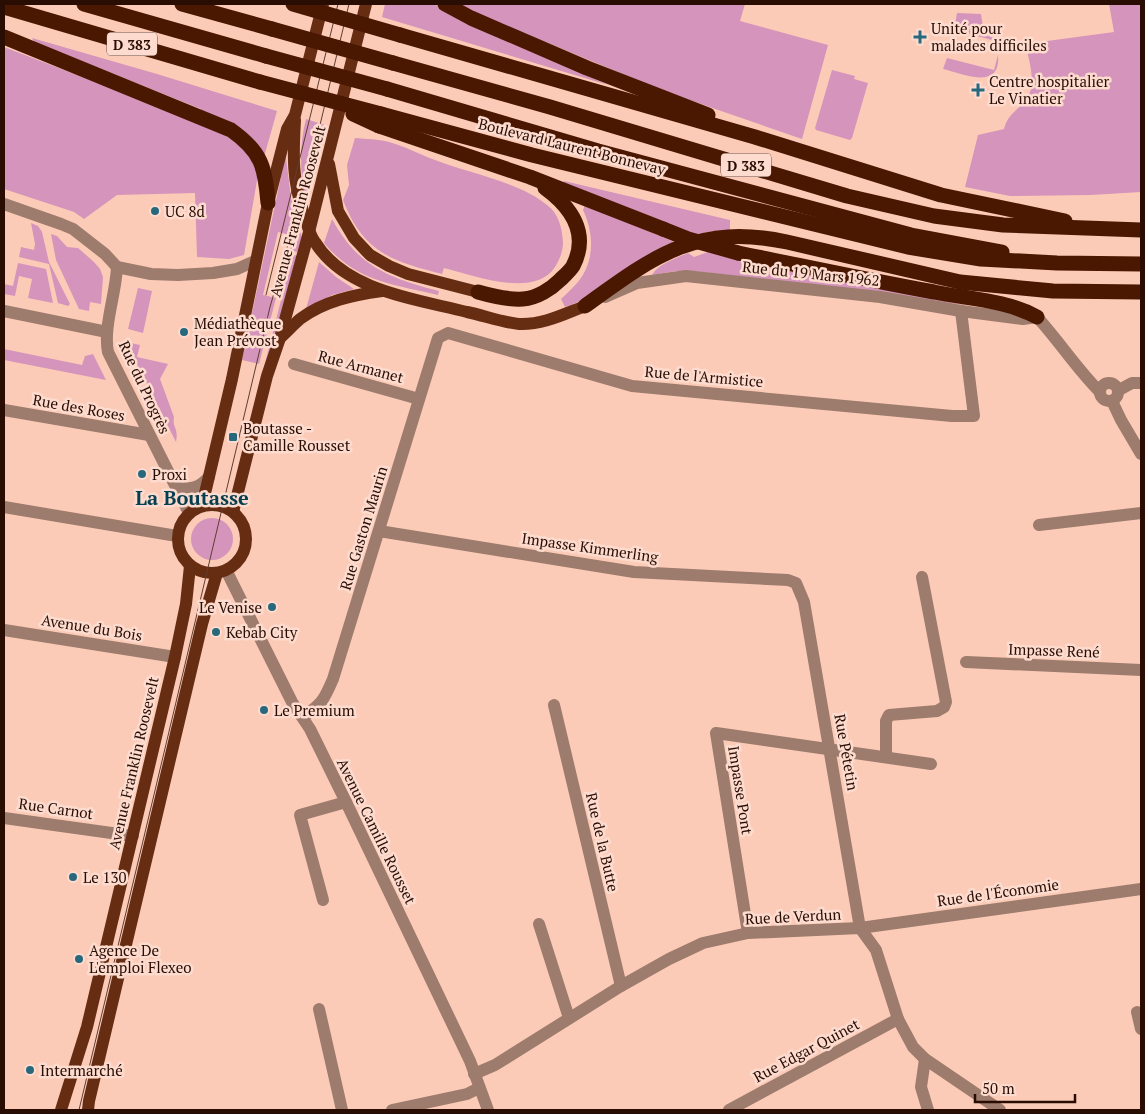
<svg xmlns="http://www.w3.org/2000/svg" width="1145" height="1114" viewBox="0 0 1145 1114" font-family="'PT Serif',serif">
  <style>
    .green { fill: #d594bb }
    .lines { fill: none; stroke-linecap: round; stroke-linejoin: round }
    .minor { stroke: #9d7b6d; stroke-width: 12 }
    .major { stroke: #672d13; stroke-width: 12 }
    .highway { stroke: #4a1700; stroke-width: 15 }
    .tram { stroke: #5f3e31; stroke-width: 1 }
    .highway-bridge { stroke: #4a1700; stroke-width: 15 }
    .poi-dot { fill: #28687d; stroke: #fddccf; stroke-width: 2 }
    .labels { text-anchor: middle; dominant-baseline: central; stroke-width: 5; stroke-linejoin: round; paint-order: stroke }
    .shield { fill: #fddccf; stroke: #694b40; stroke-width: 1 }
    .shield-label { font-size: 14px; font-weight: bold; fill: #290d03 }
    .poi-label { font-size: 15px; fill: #290d03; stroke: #fddccf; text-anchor: start }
    .street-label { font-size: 15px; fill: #290d03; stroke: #fddccf }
    .district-label { font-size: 20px; font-weight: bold; fill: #053e4e; stroke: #fddccf }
  </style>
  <rect width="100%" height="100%" fill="#fccbb7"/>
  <g class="green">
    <path d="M385,4H435L441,9L520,46L608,85L382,17Z"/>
    <path d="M453,4H745L740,21L828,45L802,139L666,92L548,43L485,21Z"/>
    <path d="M1109,4H1141V192L1091,195L1010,196L965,187L978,135L1004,129C1008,113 1018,111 1027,98C1037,84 1029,59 1025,44L1114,32Z"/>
    <path d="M957,13L981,14L984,34L994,38L995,41L949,28L950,24L955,25Z"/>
    <path d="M32,38L157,74L277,111L264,157L201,112V109L34,42Z"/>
    <path d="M4,47L215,128L250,151L258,175L244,255L229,259L197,257L195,193L117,195L84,219L74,212L4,189Z"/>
    <path d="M998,55C1001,91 964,74 943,69L947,58L994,70Z"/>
    <path d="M832,70L855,76L854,79L868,83L852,138L850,140L816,130L815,128Z"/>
    <path d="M306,119L325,125L305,198C300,171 299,146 306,119Z"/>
    <path d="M355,138C366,139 378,139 389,142C404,146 419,154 435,160C468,173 520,182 547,205C559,214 562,228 563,242C563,251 560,259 555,267C534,299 473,275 444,268L442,274C391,261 363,252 343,200L349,185L347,165Z"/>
    <path d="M285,158H286L291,198L302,238L297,252L290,250L294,236L278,232L263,295L276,298L259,364L242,360Z"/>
    <path d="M564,181L730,220V233L717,234L713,231L693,235L563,184Z"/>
    <path d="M585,205H587L674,242L586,299L565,307L561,299C567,293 573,288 578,282C595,261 594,233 583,210Z"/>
    <path d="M332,219C358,267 389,278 439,291L438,295C392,284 357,282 324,243Z"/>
    <path d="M31,223L38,226L42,232L49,262L70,304L68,306L58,303L49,264L19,257L21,247L34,250L35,244Z"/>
    <path d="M51,234L57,236L67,247L78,248L94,262L100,269L103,277L101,304L90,302L89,311L79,309L56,260Z"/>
    <path d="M708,252L935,299L969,306L882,293L694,271H676L652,275C658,264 677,258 688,253L694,257Z"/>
    <path d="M295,255L297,256L266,367H264L292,257Z"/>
    <path d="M319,262L336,277L354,289L332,295L306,309Z"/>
    <path d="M18,263L46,269L53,303L28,298L32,279L19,276L15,296L4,294V284L13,286Z"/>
    <path d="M138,288L152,291L143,333L128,329Z"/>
    <path d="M126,342L140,345L137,357L168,364L160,379L174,417C172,428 179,428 176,442Z"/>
    <path d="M4,349L82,365L85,356L93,354L106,380L4,360Z"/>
    <circle cx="212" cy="539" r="21"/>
  </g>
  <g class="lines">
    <g class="minor">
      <path d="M4,204L61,224L73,229L105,254L117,267L151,274L178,275L213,273L237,269L255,261"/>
      <path d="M117,267C116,294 103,327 108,352L189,513"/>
      <path d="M605,297L637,283L686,276L880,297L961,311L1023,319L1037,317C1059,341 1077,369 1100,392"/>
      <path d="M4,311L107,332"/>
      <path d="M294,364L419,399"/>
      <circle cx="1109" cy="392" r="9"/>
      <path d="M1119,390L1132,383H1141"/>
      <path d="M1112,401L1121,420L1141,454"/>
      <path d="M4,410L149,435"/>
      <path d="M175,484C188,492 199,488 209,477"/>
      <path d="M4,507L177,536"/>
      <path d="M1039,525L1141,513"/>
      <path d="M379,531L634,572L788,580L796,583L804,602L860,928L1141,889"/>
      <path d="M226,570L292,702L310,729L346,802L470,1061L488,1110"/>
      <path d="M4,630L175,657"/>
      <path d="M966,662L1141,670"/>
      <path d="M554,705L621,986"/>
      <path d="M303,717C322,704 324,700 333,679L438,338L448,333L632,386L952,416H974L961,311"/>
      <path d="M886,757V721L889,715L937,711L944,707L946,702L922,577"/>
      <path d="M4,818L133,836"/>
      <path d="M323,900L300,815L346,802"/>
      <path d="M539,924L569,1018"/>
      <path d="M748,933L716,733L931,764"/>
      <path d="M319,1009L342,1110"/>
      <path d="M1137,1012L1141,1029"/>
      <path d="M925,1059L921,1087L928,1110"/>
      <path d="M474,1074L495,1065L621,986L669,959L703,943L748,933L860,928L876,950L898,1019L913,1047L925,1059L1000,1110"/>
      <path d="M392,1110L467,1094L479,1088"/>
      <path d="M729,1110L898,1019"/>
    </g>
    <g class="major">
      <path d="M295,120C293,155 292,181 304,214C307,224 309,234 315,242C345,291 416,299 467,312C482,315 505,323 519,324C543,325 564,314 585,306"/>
      <path d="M329,164L338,211L354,238L370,255L389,266L408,274L478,292"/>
      <path d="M280,338C287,332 293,325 300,319C324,301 353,295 382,291"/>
      <circle cx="212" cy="539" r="34"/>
      <path d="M202,506L232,379L268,203L287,129L295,115L323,4"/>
      <path d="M233,512L267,376L280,338L309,232L366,4"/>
      <path d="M61,1110L87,1027L175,657L186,604L190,566"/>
      <path d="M88,1110L89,1101L202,624L217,573"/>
    </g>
    <g class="highway">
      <path d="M84,4L266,56"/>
      <path d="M182,4L272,29"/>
      <path d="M445,4L471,18L587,68L708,115"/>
      <path d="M4,7L260,82"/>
      <path d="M400,35L755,137L941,195L1065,221"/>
      <path d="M4,37L231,130C262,152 265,167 268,203"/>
      <path d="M393,63L550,107L847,196L934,216L1003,225L1141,230"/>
      <path d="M387,89L598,151L911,235L1002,252"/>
      <path d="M381,114L532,155L908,247L981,259L1057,263L1141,264"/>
      <path d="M379,126L530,177L663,229"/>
      <path d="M738,253C803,266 868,280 934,292C968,299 1006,300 1037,317"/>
      <path d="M478,292C492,296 508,300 523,299C537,298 551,289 560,280C564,276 570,271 573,266C590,233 571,207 545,188"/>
      <path d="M585,306C654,256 697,223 787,242L960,282L1053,291L1141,292"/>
    </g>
    <g class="tram">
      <path d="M266,295L338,4"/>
      <path d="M79,1110L270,307L308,175L349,4"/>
    </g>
    <g class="highway-bridge">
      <path d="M293,4L400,35"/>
      <path d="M272,29L393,63"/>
      <path d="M266,56L387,89"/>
      <path d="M260,82L381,114"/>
      <path d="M353,114L379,126"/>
      <path d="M663,229L688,239L738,253"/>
    </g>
  </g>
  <g class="poi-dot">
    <path d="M917.5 29.5h5v5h5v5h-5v5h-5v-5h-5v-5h5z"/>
    <path d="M975.5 82.5h5v5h5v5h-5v5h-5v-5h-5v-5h5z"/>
    <circle cx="155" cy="211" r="5"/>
    <circle cx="184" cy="332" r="5"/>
    <rect x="228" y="432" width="10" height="10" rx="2.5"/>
    <circle cx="142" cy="474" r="5"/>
    <circle cx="272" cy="607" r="5"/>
    <circle cx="216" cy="632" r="5"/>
    <circle cx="264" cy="710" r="5"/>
    <circle cx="73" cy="877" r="5"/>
    <circle cx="79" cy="959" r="5"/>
    <circle cx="30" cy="1070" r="5"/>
  </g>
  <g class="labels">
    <g class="shield">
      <rect x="107" y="32.5" width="50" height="23" rx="4"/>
      <rect x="721" y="153.5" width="50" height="23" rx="4"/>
    </g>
    <g class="shield-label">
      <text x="132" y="44">D 383</text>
      <text x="746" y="165">D 383</text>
    </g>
    <g class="poi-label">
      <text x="931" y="28">Unité pour<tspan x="931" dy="17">malades difficiles</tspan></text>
      <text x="989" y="81">Centre hospitalier<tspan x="989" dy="17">Le Vinatier</tspan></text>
      <text x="165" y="211">UC 8d</text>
      <text x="194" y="323">Médiathèque<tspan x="194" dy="17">Jean Prévost</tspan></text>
      <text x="243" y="428">Boutasse -<tspan x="243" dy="17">Camille Rousset</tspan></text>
      <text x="152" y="474">Proxi</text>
      <text x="262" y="607" text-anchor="end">Le Venise</text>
      <text x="226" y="632">Kebab City</text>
      <text x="274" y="710">Le Premium</text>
      <text x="83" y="877">Le 130</text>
      <text x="89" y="950">Agence De<tspan x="89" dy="17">L'emploi Flexeo</tspan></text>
      <text x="40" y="1070">Intermarché</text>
    </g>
    <g class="street-label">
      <text transform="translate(572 146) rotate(14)">Boulevard Laurent Bonnevay</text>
      <text transform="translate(297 211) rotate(-75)">Avenue Franklin Roosevelt</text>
      <text transform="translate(811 273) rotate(6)">Rue du 19 Mars 1962</text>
      <text transform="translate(361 366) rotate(15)">Rue Armanet</text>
      <text transform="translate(704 376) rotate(5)">Rue de l'Armistice</text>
      <text transform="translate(145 387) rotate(65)">Rue du Progrès</text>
      <text transform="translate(79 407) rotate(10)">Rue des Roses</text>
      <text transform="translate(363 528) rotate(-73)">Rue Gaston Maurin</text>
      <text transform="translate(590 547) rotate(8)">Impasse Kimmerling</text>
      <text transform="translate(92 627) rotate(9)">Avenue du Bois</text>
      <text transform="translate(1054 650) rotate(2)">Impasse René</text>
      <text transform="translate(847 752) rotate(80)">Rue Pétetin</text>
      <text transform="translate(133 763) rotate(-77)">Avenue Franklin Roosevelt</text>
      <text transform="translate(741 790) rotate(81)">Impasse Pont</text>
      <text transform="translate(56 808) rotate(8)">Rue Carnot</text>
      <text transform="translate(377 831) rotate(64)">Avenue Camille Rousset</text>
      <text transform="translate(603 842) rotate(77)">Rue de la Butte</text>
      <text transform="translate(998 892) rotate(-8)">Rue de l'Économie</text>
      <text transform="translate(793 916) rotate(-3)">Rue de Verdun</text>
      <text transform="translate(806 1050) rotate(-28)">Rue Edgar Quinet</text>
    </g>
    <g class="district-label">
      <text x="192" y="497">La Boutasse</text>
    </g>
  </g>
  <rect width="1145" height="1114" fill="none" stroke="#290d03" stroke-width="10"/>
  <path d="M975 1094v8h100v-8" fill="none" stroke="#290d03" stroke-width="2.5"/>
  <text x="982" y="1094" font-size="15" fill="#290d03" stroke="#fddccf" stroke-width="4" paint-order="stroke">50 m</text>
</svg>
